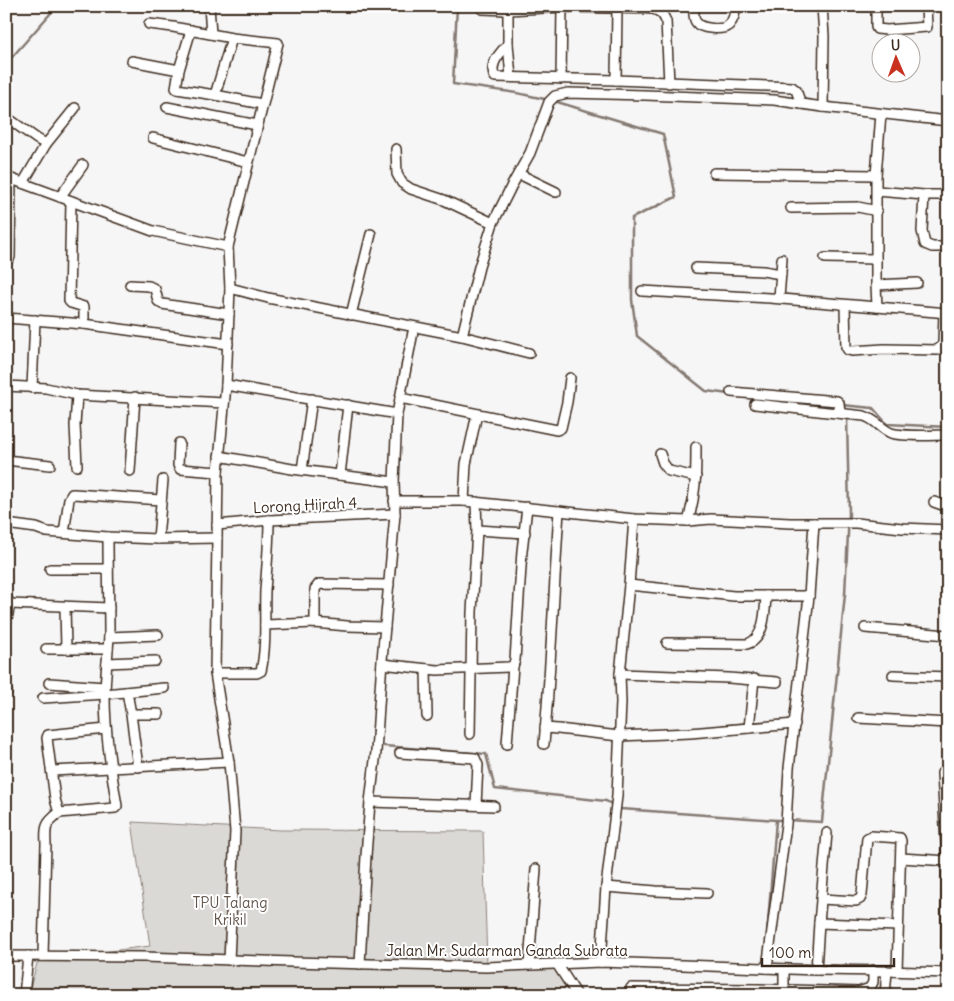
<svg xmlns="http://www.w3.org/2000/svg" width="954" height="1001" viewBox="0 0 954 1001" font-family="Delius,sans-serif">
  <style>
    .green { fill: #dbd9d6; stroke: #8b827a }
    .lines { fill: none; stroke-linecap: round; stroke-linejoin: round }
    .stream { stroke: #847972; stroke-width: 2.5 }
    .minor-casing { stroke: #3b2a1e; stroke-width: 12 }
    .minor { stroke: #fff; stroke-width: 9 }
    .labels { text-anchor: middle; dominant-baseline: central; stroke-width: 4; stroke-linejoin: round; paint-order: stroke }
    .street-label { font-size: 15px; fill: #3b2a1e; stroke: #fff }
    .park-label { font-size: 15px; fill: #63564c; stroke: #fff }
  </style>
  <rect width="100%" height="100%" fill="#f7f6f6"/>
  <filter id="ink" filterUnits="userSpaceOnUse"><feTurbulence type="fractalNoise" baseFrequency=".02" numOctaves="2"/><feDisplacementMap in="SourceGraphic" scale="10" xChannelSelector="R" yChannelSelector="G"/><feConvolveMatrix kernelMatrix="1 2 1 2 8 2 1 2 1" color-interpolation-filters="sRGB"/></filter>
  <g filter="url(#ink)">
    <path class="green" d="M132,822L280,830L483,831L487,964L556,969L575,995H28L38,960L150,946Z"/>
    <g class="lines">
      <g class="stream">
        <path d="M457,6L453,84L517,93L549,100"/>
        <path d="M6,64L57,6"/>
        <path d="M554,101L663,134L676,197L632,218V300L637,336L706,391L729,394"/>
        <path d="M842,405L873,408L887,424L948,427"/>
        <path d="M384,746L486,754L495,789L606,801L613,805"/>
        <path d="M618,808L621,809L776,820"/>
        <path d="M789,820L822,822L845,594L849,513L847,417"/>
        <path d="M767,936L776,820H783"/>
      </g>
      <defs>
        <g id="minor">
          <path d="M209,6L211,34"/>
          <path d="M694,6C694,11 693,18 696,22C700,29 723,31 729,25C734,20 735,13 736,6"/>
          <path d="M822,6L824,36L823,107"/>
          <path d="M876,6V27L877,29L887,30L927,27L926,6"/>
          <path d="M482,9L508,10L562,7L653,9C661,12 663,14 666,21L669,83"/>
          <path d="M508,10V44L511,77"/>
          <path d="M149,24L173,27L232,38L278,43L228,247L230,288L226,385L218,472L215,673L229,762L235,831L229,960"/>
          <path d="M191,30L179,70L176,88L177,89L215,95L262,104"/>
          <path d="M508,44C500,53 488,65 495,77L616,80L792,87L796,90L801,104"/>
          <path d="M132,61L179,70"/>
          <path d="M561,79L562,7"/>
          <path d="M616,80L617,8"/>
          <path d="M215,95L232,38"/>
          <path d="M167,107L257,125"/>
          <path d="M6,117L37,139L46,144"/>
          <path d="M153,138L248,162"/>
          <path d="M396,149L397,174L402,183L411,189L444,200L493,223"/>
          <path d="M714,173L876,175"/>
          <path d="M519,174L556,192"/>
          <path d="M6,177L153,231L228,247"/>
          <path d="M23,183L46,144L75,108"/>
          <path d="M877,191L924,195H948"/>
          <path d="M924,195L922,231L925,244L932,247H948"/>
          <path d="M60,197L83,165"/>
          <path d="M71,201L69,301L71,303L84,307V324"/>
          <path d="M791,208L858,207L877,211"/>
          <path d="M825,258L876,259"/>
          <path d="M6,262L10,257L11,179"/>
          <path d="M696,268L763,271L781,274"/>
          <path d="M130,285L149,286L155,289L158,301L162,304L229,314"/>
          <path d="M876,285L917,283"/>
          <path d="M230,288L268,298L462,336L529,353"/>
          <path d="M642,291L770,298L948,313"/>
          <path d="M779,298L782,259"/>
          <path d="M845,305L846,347L848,350L852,351L884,349L938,350L943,344L944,313"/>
          <path d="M877,307L876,285V175L881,114"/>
          <path d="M351,315L371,234"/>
          <path d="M6,318L84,324L228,344"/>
          <path d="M462,336L479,267L493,223L512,185L530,153L549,102L555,96L568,93L645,95L774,100L823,107L948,121"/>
          <path d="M226,385L397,414"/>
          <path d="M6,386L46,388L77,395L224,403"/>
          <path d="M32,388L35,320"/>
          <path d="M731,392L837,401L839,403L840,413"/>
          <path d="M400,398L557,430L561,428L567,402L570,378"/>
          <path d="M755,404L864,416C875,419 881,429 891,433C904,437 933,435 948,435"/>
          <path d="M477,414L466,464L464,501L634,519L688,521L711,519L790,523H856L902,528L948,530"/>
          <path d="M179,443L178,465L180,469L218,472"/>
          <path d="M660,454L663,463L669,471L696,477"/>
          <path d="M219,456L292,469L394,482"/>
          <path d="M6,460L50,465"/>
          <path d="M77,466L75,425L77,395"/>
          <path d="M302,470L312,399"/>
          <path d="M130,471L135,397"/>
          <path d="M340,475L348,405"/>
          <path d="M394,501H464"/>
          <path d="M934,502L948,507"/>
          <path d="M688,521C696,495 696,474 696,447"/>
          <path d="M6,524L36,528L47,532L108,537L158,539L217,538"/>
          <path d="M217,525L269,520L395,514"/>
          <path d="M477,530L525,533"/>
          <path d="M64,533L69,499L72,494H74L161,500"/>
          <path d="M158,539L163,480"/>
          <path d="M50,569H108"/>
          <path d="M629,585L734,596H809"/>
          <path d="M6,597L10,604L6,623"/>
          <path d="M10,604L109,608"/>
          <path d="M65,607L66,649"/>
          <path d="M315,623V589L319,584L389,585"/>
          <path d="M265,625L315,623L347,626L385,627"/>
          <path d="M865,628L948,635"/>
          <path d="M109,637L158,635"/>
          <path d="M667,643L747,644C765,639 765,611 766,596"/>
          <path d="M46,649H108"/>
          <path d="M107,663L155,661"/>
          <path d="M382,664L437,670L509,667L513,666"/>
          <path d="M426,669L427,716"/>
          <path d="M215,673H257L261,671C267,645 264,617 265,590C267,567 269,544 269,520"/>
          <path d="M620,674L729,678L777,682"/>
          <path d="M893,675L948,677"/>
          <path d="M49,683L105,687"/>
          <path d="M6,690L7,692"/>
          <path d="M127,692L131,714L138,767"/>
          <path d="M43,698L105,694L164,688"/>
          <path d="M131,714H159"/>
          <path d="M858,718L948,723"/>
          <path d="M545,728L558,729L619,736L690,733L795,724"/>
          <path d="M749,728L754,679"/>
          <path d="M470,734L472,612L477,530L476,502"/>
          <path d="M507,744L513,666L515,660L522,551L527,507"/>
          <path d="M544,744C551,666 554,588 559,511"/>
          <path d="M400,753L475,758L478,765L476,805"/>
          <path d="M52,771L229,762"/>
          <path d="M370,802L494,806"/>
          <path d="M59,813L55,799L47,738L48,735L106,729"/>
          <path d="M901,858L948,861"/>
          <path d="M606,887L656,891L707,893"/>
          <path d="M821,899L856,901L860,899L862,895L867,838L871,836L900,838L901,841L897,971"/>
          <path d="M819,923L898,926"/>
          <path d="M6,956L144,957L292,962L486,967L601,962L629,963L816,970L887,971L948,973"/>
          <path d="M43,956L46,844C45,828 45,823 59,813L115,808L117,806C111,770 105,733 105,696C105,676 108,656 109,636C109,603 108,570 108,537"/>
          <path d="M601,962L606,887L617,796L621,702L620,674L629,585L634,519"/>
          <path d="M360,964L366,856L370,802L376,752L382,660L395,514L394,482L397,414L414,327"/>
          <path d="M557,964L577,995"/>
          <path d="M529,965L536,869"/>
          <path d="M767,968L786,824L789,768L809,596L814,523"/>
          <path d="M784,969V990"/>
          <path d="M816,970L819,923L827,833"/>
          <path d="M946,973L947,861L942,773H948"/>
          <path d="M631,988L758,989L859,992L870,988L873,982V970"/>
          <path d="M24,995L28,956"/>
          <path d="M885,995L887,971"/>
        </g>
      </defs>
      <use href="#minor" class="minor-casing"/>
      <use href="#minor" class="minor"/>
    </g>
  </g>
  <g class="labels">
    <g class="street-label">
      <text transform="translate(305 505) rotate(-3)">Lorong Hijrah 4</text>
      <text x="507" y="950">Jalan Mr. Sudarman Ganda Subrata</text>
    </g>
    <g class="park-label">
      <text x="230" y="902">TPU Talang<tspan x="230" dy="17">Krikil</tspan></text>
    </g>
  </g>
  <rect width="954" height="1001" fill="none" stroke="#fff" stroke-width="25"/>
  <rect x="12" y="12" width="929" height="976" fill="none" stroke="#3b2a1e" stroke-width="2" filter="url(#ink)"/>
  <g transform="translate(896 58) rotate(358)"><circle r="24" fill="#ffffff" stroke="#b1aaa5"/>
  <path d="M0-4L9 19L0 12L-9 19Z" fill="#c8321e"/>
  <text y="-8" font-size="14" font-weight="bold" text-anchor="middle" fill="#3b2a1e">U</text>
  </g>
  <path d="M762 958v8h132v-8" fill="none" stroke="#3b2a1e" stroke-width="2.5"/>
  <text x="769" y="958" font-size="15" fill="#3b2a1e" stroke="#ffffff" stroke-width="4" paint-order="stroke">100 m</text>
</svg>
